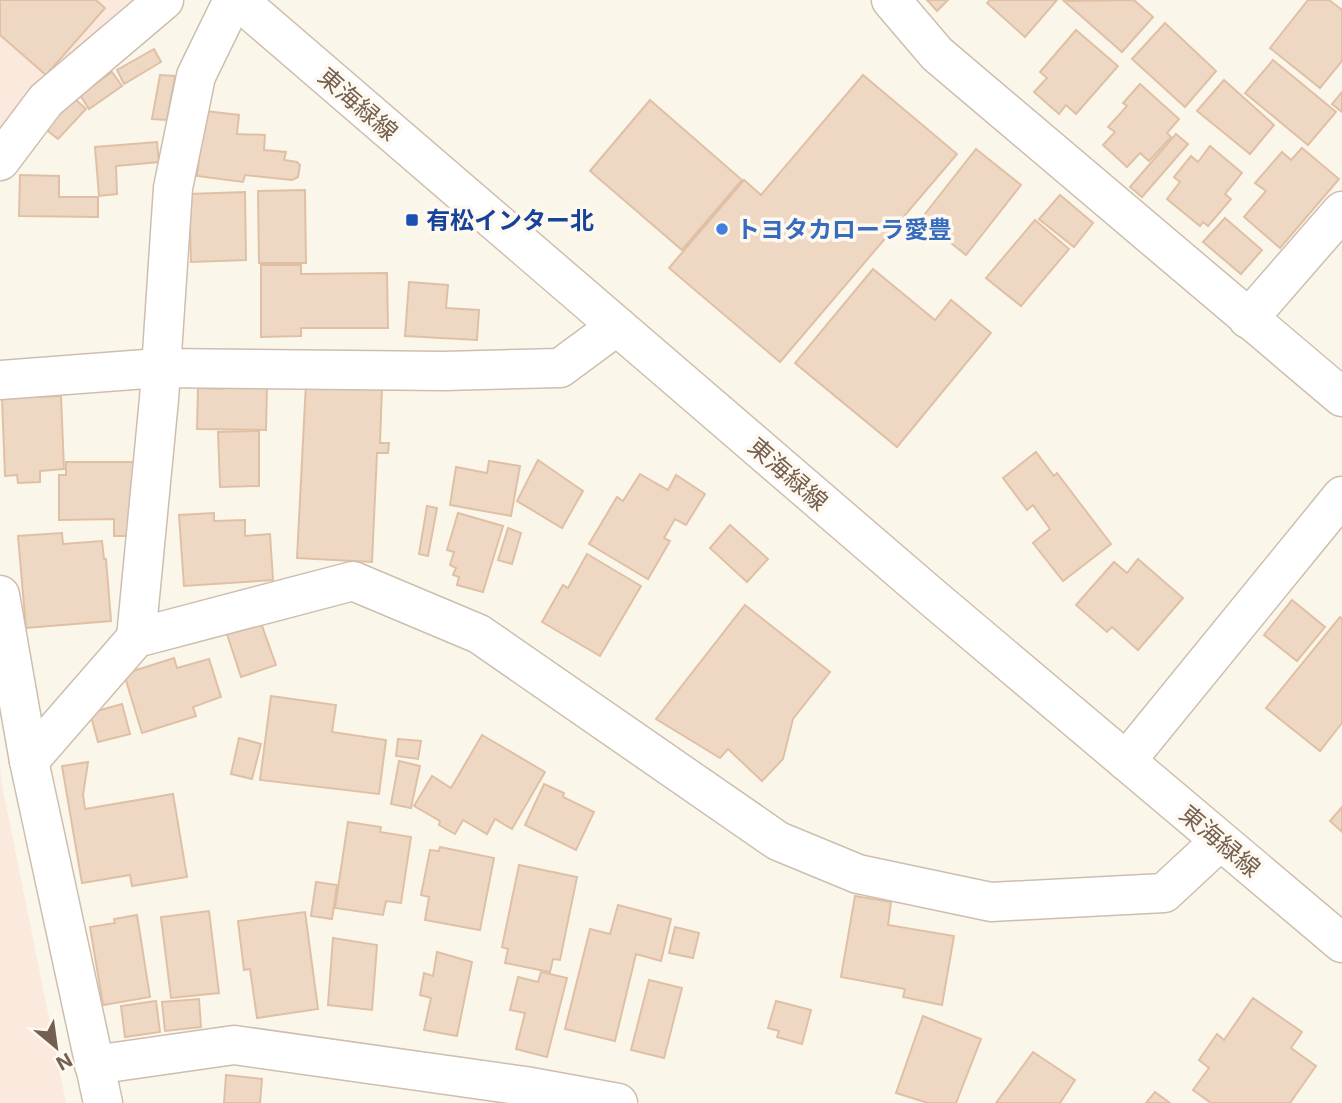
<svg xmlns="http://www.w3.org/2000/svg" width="1342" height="1103" viewBox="0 0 1342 1103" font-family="Inter,'Noto Sans JP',sans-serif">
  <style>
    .commercial { fill: #fbe9de }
    .building { fill: #efd8c3; stroke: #e0c0a5; stroke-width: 2 }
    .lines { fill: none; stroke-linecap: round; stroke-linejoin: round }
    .minor-casing { stroke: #cdbeb0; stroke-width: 41 }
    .secondary-casing { stroke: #cfbfae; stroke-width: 41 }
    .minor { stroke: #fff; stroke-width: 38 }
    .secondary { stroke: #fff; stroke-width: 38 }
    .transit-dot { fill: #1a4fb4; stroke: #fef9f0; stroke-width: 2.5 }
    .shop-dot { fill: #3f7fe0; stroke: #fef9f0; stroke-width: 2.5 }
    .labels { text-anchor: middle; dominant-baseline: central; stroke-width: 7; stroke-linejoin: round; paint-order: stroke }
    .street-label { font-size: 24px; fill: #755f4e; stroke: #fef9f0 }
    .transit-label { font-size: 24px; font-weight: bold; fill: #164399; stroke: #fef9f0; text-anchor: start }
    .shop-label { font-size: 24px; font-weight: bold; fill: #366cbe; stroke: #fef9f0; text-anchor: start }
  </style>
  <rect width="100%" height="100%" fill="#fbf6ea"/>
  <g class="commercial">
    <path d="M0,0H144L0,170Z"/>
    <path d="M0,768L2,785L66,1103H0Z"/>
  </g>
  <g class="building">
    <path d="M0,0H96L105,8L46,75L0,35Z"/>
    <path d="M927,0H948L937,11Z"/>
    <path d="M990,0H1057L1025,37L987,3Z"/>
    <path d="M1134,0L1153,17L1122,52L1064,1Z"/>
    <path d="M1308,0H1329L1342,10V61L1320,88L1270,48Z"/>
    <path d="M1165,23L1216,71L1185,107L1132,59Z"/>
    <path d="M1076,30L1118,66L1076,114L1066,105L1059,114L1034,92L1047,78L1040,72Z"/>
    <path d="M154,49L161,62L124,84L117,70Z"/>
    <path d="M1273,60L1336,112L1308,145L1245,93Z"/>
    <path d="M112,72L122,86L89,109L80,95Z"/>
    <path d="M160,75L175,76L167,120L152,119Z"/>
    <path d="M863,75L957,154L780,362L669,268L744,180L761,195Z"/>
    <path d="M1224,80L1274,125L1250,154L1197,111Z"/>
    <path d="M1140,84L1179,119L1167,133L1171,137L1149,161L1140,153L1127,167L1103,145L1115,132L1108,127L1127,106L1123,103Z"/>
    <path d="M1342,92V112L1332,104Z"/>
    <path d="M73,97L86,109L58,139L44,128Z"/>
    <path d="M650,100L742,180L682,250L590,171Z"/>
    <path d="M205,111L239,115L237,134L265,135L264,150L286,152L284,160L297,162L300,165L298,177L292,180L245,175L243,182L197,176Z"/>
    <path d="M1176,134L1188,144L1142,197L1130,187Z"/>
    <path d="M157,142L159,162L116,166L117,194L99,196L95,147Z"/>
    <path d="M1210,146L1242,173L1225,194L1231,199L1208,226L1203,222L1200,226L1167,199L1180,182L1174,177L1191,156L1198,162Z"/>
    <path d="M1302,148L1339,179L1280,248L1244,217L1266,191L1255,183L1282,152L1291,160Z"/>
    <path d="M976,149L1021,185L966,255L921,219Z"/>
    <path d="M20,175L59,176V197H98V217L19,216Z"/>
    <path d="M305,190L306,263H259L258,191Z"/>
    <path d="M245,192L246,260L191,262L189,194Z"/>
    <path d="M1060,195L1093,223L1074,247L1039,219Z"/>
    <path d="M1225,218L1262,250L1241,274L1203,242Z"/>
    <path d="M1035,220L1069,249L1021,306L986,278Z"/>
    <path d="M261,265H301V274L387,273L388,328H301V336L261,337Z"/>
    <path d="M873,269L935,320L951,300L991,333L897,447L795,363Z"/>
    <path d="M409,282L448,285L446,308L479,310L477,340L405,336Z"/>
    <path d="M223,381L267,387L266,430L197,429L198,388L223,389Z"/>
    <path d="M306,383L382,387L380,443H389L388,453H377L372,562L297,558Z"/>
    <path d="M61,396L64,469L40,471V482L18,483L17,475L5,476L2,398Z"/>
    <path d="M259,431V486L220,487L218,432Z"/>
    <path d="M1036,452L1054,476L1057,473L1111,544L1063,581L1033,543L1050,529L1033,505L1027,510L1003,478Z"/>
    <path d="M538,460L583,491L562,528L517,501Z"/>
    <path d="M489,461L520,466L511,516L450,505L456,467L487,473Z"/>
    <path d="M66,462H133V536H114V519L59,520V475H66Z"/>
    <path d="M640,474L668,490L676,475L705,494L686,525L675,519L664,538L670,541L648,579L589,544L617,497L623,501Z"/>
    <path d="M427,506L437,508L428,556L419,554Z"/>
    <path d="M214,513V521L245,520V536L270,534L273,580L184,586L179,515Z"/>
    <path d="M458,513L503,526L483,592L457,585L459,577L453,575L456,568L450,565L454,552L447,550Z"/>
    <path d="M730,525L768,559L747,582L710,548Z"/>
    <path d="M508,528L521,533L512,564L498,560Z"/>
    <path d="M62,533L63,544L102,541L104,559H106L111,621L26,628L18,536Z"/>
    <path d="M587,554L641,586L600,656L542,622L563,585L568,588Z"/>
    <path d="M1138,559L1183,598L1138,650L1112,627L1107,632L1076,605L1114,562L1127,573Z"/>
    <path d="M1292,600L1325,627L1297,661L1264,635Z"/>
    <path d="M745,605L830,672L793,719L783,759L762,781L728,749L720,758L656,719Z"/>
    <path d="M1340,617L1342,619V723L1320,751L1266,708Z"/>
    <path d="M261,623L276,665L241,677L226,631Z"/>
    <path d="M174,658L177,668L209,659L221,697L193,707L196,716L142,733L124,674Z"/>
    <path d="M271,696L336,705L332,732L386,740L379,794L260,780Z"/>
    <path d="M122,704L130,734L98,742L90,713Z"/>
    <path d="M482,735L545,772L512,829L495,819L487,834L463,820L455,834L439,825L440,821L414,806L432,776L451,788Z"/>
    <path d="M239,738L261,744L252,779L231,774Z"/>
    <path d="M398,739L421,741L418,759L396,756Z"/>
    <path d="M399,761L420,766L411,808L391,804Z"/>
    <path d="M88,762L83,795L85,809L173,794L187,877L132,886L130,875L82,883L62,766Z"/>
    <path d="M544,784L564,793L563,797L594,812L576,850L525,825Z"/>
    <path d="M1342,807V832L1330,821Z"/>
    <path d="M348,822L381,827L380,832L411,837L401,903L386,901L383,915L335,908Z"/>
    <path d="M440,847L494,858L480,930L425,920L429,897L421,895L430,850L439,851Z"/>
    <path d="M519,865L577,877L560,960L553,959L550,972L505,963L508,949L502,947Z"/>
    <path d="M316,882L337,885L332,919L311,916Z"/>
    <path d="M855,896L891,902L888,925L954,936L942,1005L903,997L905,989L841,977Z"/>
    <path d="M618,905L671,919L661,961L636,954L615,1041L565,1029L590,929L610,934Z"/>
    <path d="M209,911L219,993L171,998L161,917Z"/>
    <path d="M305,912L318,1009L257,1018L250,969L244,970L238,921Z"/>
    <path d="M137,915L150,997L103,1005L90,927L115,923L114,919Z"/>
    <path d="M675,927L699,933L693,958L669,953Z"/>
    <path d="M333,938L377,945L372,1010L328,1005Z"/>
    <path d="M437,952L472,962L457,1036L424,1030L431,998L420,995L424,973L433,976Z"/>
    <path d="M541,972L567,978L547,1057L516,1049L525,1013L510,1010L518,977L538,982Z"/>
    <path d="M649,980L682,988L664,1058L631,1050Z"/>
    <path d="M1253,998L1302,1032L1291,1048L1316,1066L1290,1103H1211L1193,1090L1209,1068L1199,1060L1217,1034L1224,1040Z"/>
    <path d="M199,999L201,1027L165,1031L162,1002Z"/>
    <path d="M156,1001L160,1032L125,1037L121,1006Z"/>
    <path d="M776,1001L811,1010L802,1044L777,1037L779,1031L768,1028Z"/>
    <path d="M923,1016L981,1039L956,1103H928L896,1093Z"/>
    <path d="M1033,1052L1075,1080L1060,1103H996Z"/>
    <path d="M226,1075L262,1079L260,1103H224Z"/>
    <path d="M1155,1092L1170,1103H1146Z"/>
  </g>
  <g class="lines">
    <defs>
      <g id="minor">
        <path d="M891,0L937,54L1342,397"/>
        <path d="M0,161L46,100L164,0"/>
        <path d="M1248,319L1342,211"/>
        <path d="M0,380L159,368L444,371L560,368L617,326"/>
        <path d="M0,595L29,761L103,1103"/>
        <path d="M136,638L159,399L173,188L196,76L233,0"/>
        <path d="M29,761L136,638L353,581L479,634L778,841L858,874L991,902L1164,893L1220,841"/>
        <path d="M1126,761L1342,496"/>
        <path d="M94,1065L234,1045L525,1086L618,1103"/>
      </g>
      <path id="secondary" d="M238,0L933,598L1342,943"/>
    </defs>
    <use href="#minor" class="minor-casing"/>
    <use href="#secondary" class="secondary-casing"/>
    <use href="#minor" class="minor"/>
    <use href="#secondary" class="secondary"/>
  </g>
  <rect class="transit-dot" x="405" y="213" width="14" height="14" rx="3.5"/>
  <circle class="shop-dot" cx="722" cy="229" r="7"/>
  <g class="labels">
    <g class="street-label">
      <text transform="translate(358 104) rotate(41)">東海緑線</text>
      <text transform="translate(788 474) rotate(41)">東海緑線</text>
      <text transform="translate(1220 841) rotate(40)">東海緑線</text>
    </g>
    <g class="transit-label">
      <text x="426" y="220">有松インター北</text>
    </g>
    <g class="shop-label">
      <text x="736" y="229">トヨタカローラ愛豊</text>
    </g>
  </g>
  <g transform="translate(56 1047) rotate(151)" stroke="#fef9f0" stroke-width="5" paint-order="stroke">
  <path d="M0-5L12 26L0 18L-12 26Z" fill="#755f4e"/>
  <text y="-10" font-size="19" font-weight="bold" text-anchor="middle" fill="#755f4e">N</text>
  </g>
</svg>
